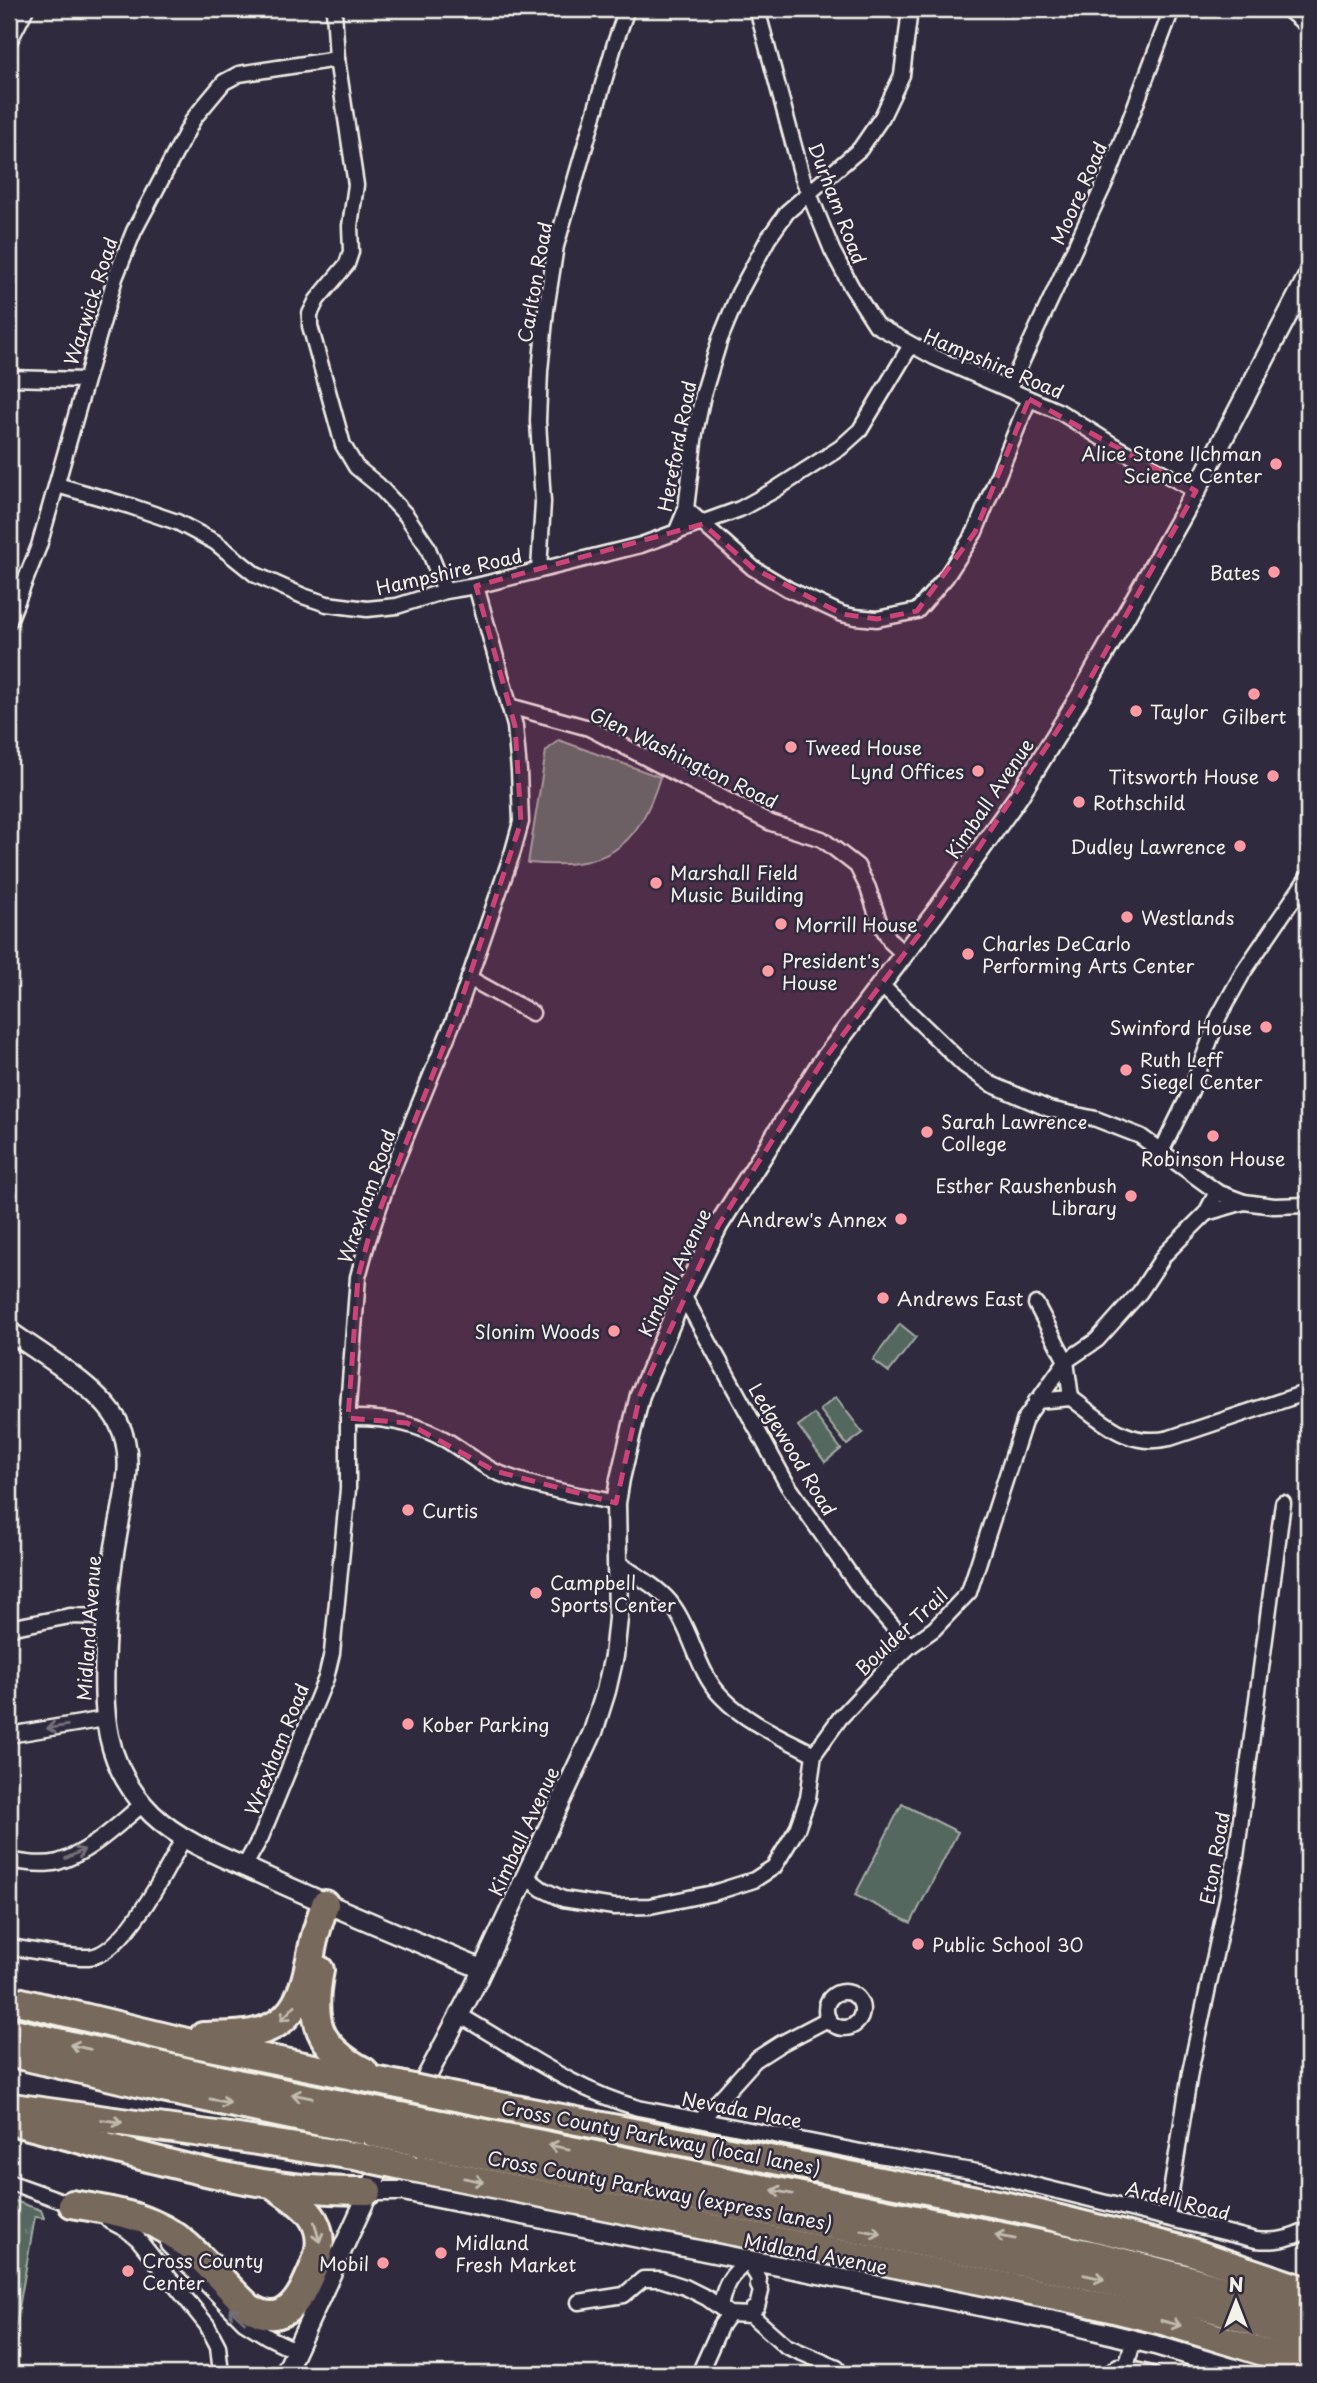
<svg xmlns="http://www.w3.org/2000/svg" width="1317" height="2383" viewBox="0 0 1317 2383" font-family="'Playpen Sans',sans-serif">
  <style>
    .grass { fill: url(#grass-tufts); stroke: #a4aca4; stroke-width: 2 }
    .pitch { fill: #546861; stroke: #a4aca4; stroke-width: 2 }
    .lines { fill: none; stroke-linecap: round; stroke-linejoin: round }
    .minor-casing { stroke: #f4f1e8; stroke-width: 19 }
    .tertiary-casing { stroke: #f4f1e8; stroke-width: 23 }
    .motorway-casing { stroke: #f4f1e8; stroke-width: 32 }
    .minor { stroke: #2f2a3d; stroke-width: 14 }
    .tertiary { stroke: #2f2a3d; stroke-width: 18 }
    .motorway { stroke: #77695c; stroke-width: 26 }
    .motorway-bridge-casing { stroke: #f4f1e8; stroke-width: 32; stroke-linecap: butt }
    .motorway-bridge { stroke: #77695c; stroke-width: 26 }
    .oneway { stroke: #747079 }
    .oneway2 { stroke: #c2bbb0 }
    .marked { fill: #cc4377; fill-opacity: 0.2; stroke: #cc4377; stroke-width: 5; stroke-dasharray: 14 9; stroke-linejoin: round }
    .poi-dot { fill: #ff9aa2; stroke: #2f2a3d; stroke-width: 2.5 }
    .labels { text-anchor: middle; dominant-baseline: central; stroke-width: 5; stroke-linejoin: round; paint-order: stroke }
    .street-label { font-size: 19px; fill: #f4f1e8; stroke: #2f2a3d }
    .poi-label { font-size: 19px; fill: #f4f1e8; stroke: #2f2a3d; text-anchor: start }
  </style>
  <defs>
    <pattern id="grass-tufts" width="24" height="20" patternUnits="userSpaceOnUse" patternTransform="scale(1.75)"><rect width="24" height="20" fill="#546861"/><path d="M3 7l-1-3M5 7V3M7 7l1-3M15 17l-1-3M17 17v-4M19 17l1-3" fill="none" stroke="#6d7e78"/></pattern>
  </defs>
  <rect width="100%" height="100%" fill="#2f2a3d"/>
  <filter id="ink" filterUnits="userSpaceOnUse"><feTurbulence type="fractalNoise" baseFrequency=".0143" numOctaves="2"/><feDisplacementMap in="SourceGraphic" scale="14" xChannelSelector="R" yChannelSelector="G"/><feConvolveMatrix kernelMatrix="1 2 1 2 8 2 1 2 1" color-interpolation-filters="sRGB"/></filter>
  <g filter="url(#ink)">
    <path class="grass" d="M9,2199L41,2210L44,2218L35,2217L13,2342L9,2341V2267L15,2227L9,2226Z"/>
    <g class="pitch">
      <path d="M559,740L660,777C637,852 603,870 528,863L546,751Z"/>
      <path d="M900,1324L916,1337L889,1372L873,1360Z"/>
      <path d="M836,1397L863,1433L847,1445L820,1410Z"/>
      <path d="M814,1414L841,1449L825,1462L798,1426Z"/>
      <path d="M902,1804L958,1832L911,1923L855,1895Z"/>
    </g>
    <g class="lines">
      <defs>
        <g id="minor">
          <path d="M334,9L337,59L356,185L350,226L351,252L347,264L317,300L310,314V326L343,445L356,467L378,485L406,515L427,546L445,591"/>
          <path d="M757,9L802,176L832,250L851,286L876,325L934,357L1060,412L1118,448L1196,491"/>
          <path d="M1287,9L1308,26"/>
          <path d="M9,42L26,9"/>
          <path d="M9,378L85,380"/>
          <path d="M1009,389L1110,172L1172,9"/>
          <path d="M57,485L130,506L177,522L215,542L256,575L303,596L327,604L367,609L397,606L445,591L476,586L641,545L740,509L773,491L840,448L860,430L911,345"/>
          <path d="M686,509L753,568L788,589L842,614L855,617L877,619L917,611L946,577L975,532L1029,399"/>
          <path d="M676,533L686,509L695,433L703,395L720,339L739,293L768,239L787,212L860,149L882,117L902,75L910,9"/>
          <path d="M539,570L543,502L538,421L540,371L546,310L556,246L615,43L627,9"/>
          <path d="M9,621L39,546L115,278L134,231L194,118L224,82L239,74L337,59"/>
          <path d="M509,706L589,728L771,823L822,839L857,866L868,888L879,921L891,942L904,954"/>
          <path d="M469,978L532,1013"/>
          <path d="M880,984L964,1065L991,1084L1049,1109L1096,1119L1140,1136L1217,1192L1244,1202L1274,1206L1308,1205"/>
          <path d="M1161,1152L1191,1091L1219,1016L1244,971L1308,877"/>
          <path d="M1206,1213L1244,1202"/>
          <path d="M683,1295L787,1484L860,1589L910,1646"/>
          <path d="M1036,1304L1066,1361L1071,1398"/>
          <path d="M1036,1401L1071,1398C1104,1422 1127,1448 1170,1438L1308,1392"/>
          <path d="M348,1418C382,1417 415,1422 446,1440C463,1450 479,1464 496,1472C534,1488 577,1494 616,1503"/>
          <path d="M617,1562C635,1575 661,1588 673,1606C693,1633 697,1672 722,1697C747,1723 782,1737 814,1754"/>
          <path d="M9,1628L70,1616L107,1617"/>
          <path d="M9,1735L105,1719"/>
          <path d="M9,1860C24,1863 43,1866 58,1862C91,1852 117,1825 143,1804"/>
          <path d="M244,1867L261,1837L326,1678L332,1653L348,1489V1407L358,1277L368,1240L389,1178L458,1010L513,851L521,822L519,771L515,726L476,586"/>
          <path d="M525,1876L542,1889L563,1899L614,1907L650,1906L713,1893L754,1880L774,1867L797,1829L808,1798L814,1754L840,1718L888,1667L910,1646L934,1629L969,1592L1025,1419L1066,1361L1097,1340L1140,1292L1165,1254L1206,1213L1217,1192"/>
          <path d="M9,1947C35,1950 63,1958 89,1957C124,1955 169,1866 184,1837"/>
          <circle cx="844" cy="2010" r="18"/>
          <path d="M459,2015C519,2049 571,2089 638,2108L861,2152L989,2174L1256,2240C1276,2242 1290,2239 1308,2230"/>
          <path d="M701,2120L755,2060L780,2044L828,2019"/>
          <path d="M9,2182L76,2206"/>
          <path d="M1167,2217L1190,2072L1236,1857L1283,1503"/>
          <path d="M108,2220L127,2230L138,2239L207,2325L218,2346L221,2374"/>
          <path d="M168,2245L244,2322L268,2337L295,2350"/>
          <path d="M579,2302L624,2295L643,2279H660L685,2287L707,2298L729,2314L751,2315L786,2346L837,2368"/>
          <path d="M720,2307C725,2284 729,2276 748,2261L759,2279L758,2285L761,2291L757,2307L753,2309"/>
          <path d="M1126,2367L1134,2339"/>
          <path d="M699,2374L721,2325L729,2314"/>
          <path d="M1109,2374L1118,2366L1152,2374"/>
        </g>
        <g id="tertiary">
          <path d="M9,1331C41,1354 100,1388 118,1422C137,1457 123,1499 117,1536C110,1572 107,1609 105,1647C103,1712 102,1764 152,1814C180,1841 222,1857 258,1873C332,1907 407,1938 482,1969"/>
          <path d="M402,2124L475,1985L593,1732L606,1691L614,1656L618,1618L616,1503L620,1479L640,1395L679,1304L718,1226L820,1065L936,912L1018,797L1081,695L1196,491L1308,276"/>
          <path d="M368,2191H403L1065,2323L1155,2345L1252,2374"/>
          <path d="M285,2374L386,2155"/>
        </g>
        <g id="motorway">
          <path d="M320,1970C310,2022 317,2046 364,2071"/>
          <path d="M9,1999L195,2044L399,2085"/>
          <path d="M9,2031L237,2083L385,2113"/>
          <path d="M203,2036C219,2035 236,2036 252,2033C302,2024 305,1981 314,1940C317,1928 321,1916 325,1904"/>
          <path d="M9,2053L163,2089L373,2133"/>
          <path d="M445,2095L1012,2207L1189,2251L1308,2291"/>
          <path d="M12,2107L238,2138L360,2157"/>
          <path d="M9,2121C127,2150 245,2193 368,2191"/>
          <path d="M431,2122L1096,2255L1185,2278L1308,2315"/>
          <path d="M420,2143L1088,2276L1221,2311L1308,2340"/>
          <path d="M407,2167L1081,2301L1170,2323L1308,2366"/>
          <path d="M72,2204C113,2211 155,2216 187,2245C209,2264 227,2287 249,2307C278,2326 295,2309 307,2282C317,2261 326,2242 314,2220C305,2204 286,2195 272,2184"/>
        </g>
      </defs>
      <use href="#minor" class="minor-casing"/>
      <use href="#tertiary" class="tertiary-casing"/>
      <use href="#motorway" class="motorway-casing"/>
      <use href="#minor" class="minor"/>
      <use href="#tertiary" class="tertiary"/>
      <use href="#motorway" class="motorway"/>
      <defs>
        <g id="motorway-bridge">
          <path d="M399,2085L445,2095"/>
          <path d="M385,2113L431,2122"/>
          <path d="M373,2133L420,2143"/>
          <path d="M360,2157L407,2167"/>
        </g>
      </defs>
      <use href="#motorway-bridge" class="motorway-bridge-casing"/>
      <use href="#motorway-bridge" class="motorway-bridge"/>
    </g>
    <defs><path id="oneway-shaft" d="M-6 0H5M1.5-3L5.5 0L1.5 3" fill="none" stroke-width="1.6" stroke-linecap="round" stroke-linejoin="round" transform="scale(1.75)"/></defs>
    <g class="oneway">
      <use href="#oneway-shaft" transform="translate(57 1727) rotate(171)"/>
      <use href="#oneway-shaft" transform="translate(75 1854) rotate(-25)"/>
      <use href="#oneway-shaft" transform="translate(237 2315) rotate(-137)"/>
    </g>
    <g class="oneway2">
      <use href="#oneway-shaft" transform="translate(288 2013) rotate(133)"/>
      <use href="#oneway-shaft" transform="translate(80 2047) rotate(-167)"/>
      <use href="#oneway-shaft" transform="translate(302 2096) rotate(-169)"/>
      <use href="#oneway-shaft" transform="translate(220 2101) rotate(12)"/>
      <use href="#oneway-shaft" transform="translate(112 2121) rotate(8)"/>
      <use href="#oneway-shaft" transform="translate(559 2147) rotate(-169)"/>
      <use href="#oneway-shaft" transform="translate(474 2180) rotate(11)"/>
      <use href="#oneway-shaft" transform="translate(782 2192) rotate(-169)"/>
      <use href="#oneway-shaft" transform="translate(317 2232) rotate(75)"/>
      <use href="#oneway-shaft" transform="translate(871 2232) rotate(11)"/>
      <use href="#oneway-shaft" transform="translate(1005 2237) rotate(-169)"/>
      <use href="#oneway-shaft" transform="translate(1094 2277) rotate(13)"/>
      <use href="#oneway-shaft" transform="translate(1171 2323) rotate(15)"/>
    </g>
  </g>
  <path class="marked" d="M1029,399L1196,491L1081,695L936,912L820,1065L718,1226L640,1395L616,1503L495,1471L407,1423L348,1418L358,1277L368,1240L458,1010L521,822L515,726L476,586L703,524L753,568L842,614L877,619L917,611L975,532Z"/>
  <g class="poi-dot">
    <circle cx="1276" cy="464" r="7"/>
    <circle cx="1274" cy="572" r="7"/>
    <circle cx="1254" cy="694" r="7"/>
    <circle cx="1136" cy="711" r="7"/>
    <circle cx="791" cy="747" r="7"/>
    <circle cx="978" cy="771" r="7"/>
    <circle cx="1273" cy="776" r="7"/>
    <circle cx="1079" cy="802" r="7"/>
    <circle cx="1240" cy="846" r="7"/>
    <circle cx="656" cy="883" r="7"/>
    <circle cx="1127" cy="917" r="7"/>
    <circle cx="781" cy="924" r="7"/>
    <circle cx="968" cy="954" r="7"/>
    <circle cx="768" cy="971" r="7"/>
    <circle cx="1266" cy="1027" r="7"/>
    <circle cx="1126" cy="1070" r="7"/>
    <circle cx="927" cy="1132" r="7"/>
    <circle cx="1213" cy="1136" r="7"/>
    <circle cx="1131" cy="1196" r="7"/>
    <circle cx="901" cy="1219" r="7"/>
    <circle cx="883" cy="1298" r="7"/>
    <circle cx="614" cy="1331" r="7"/>
    <circle cx="408" cy="1510" r="7"/>
    <circle cx="536" cy="1593" r="7"/>
    <circle cx="408" cy="1724" r="7"/>
    <circle cx="918" cy="1944" r="7"/>
    <circle cx="441" cy="2253" r="7"/>
    <circle cx="383" cy="2263" r="7"/>
    <circle cx="128" cy="2271" r="7"/>
  </g>
  <g class="labels">
    <g class="street-label">
      <text transform="translate(1078 193) rotate(-66)">Moore Road</text>
      <text transform="translate(838 203) rotate(69)">Durham Road</text>
      <text transform="translate(534 282) rotate(-80)">Carlton Road</text>
      <text transform="translate(90 301) rotate(-72)">Warwick Road</text>
      <text transform="translate(994 363) rotate(23)">Hampshire Road</text>
      <text transform="translate(676 446) rotate(-79)">Hereford Road</text>
      <text transform="translate(449 571) rotate(-13)">Hampshire Road</text>
      <text transform="translate(684 757) rotate(26)">Glen Washington Road</text>
      <text transform="translate(989 798) rotate(-56)">Kimball Avenue</text>
      <text transform="translate(366 1196) rotate(-71)">Wrexham Road</text>
      <text transform="translate(674 1272) rotate(-64)">Kimball Avenue</text>
      <text transform="translate(793 1449) rotate(59)">Ledgewood Road</text>
      <text transform="translate(88 1628) rotate(-86)">Midland Avenue</text>
      <text transform="translate(901 1631) rotate(-43)">Boulder Trail</text>
      <text transform="translate(276 1749) rotate(-68)">Wrexham Road</text>
      <text transform="translate(523 1831) rotate(-65)">Kimball Avenue</text>
      <text transform="translate(1214 1858) rotate(-80)">Eton Road</text>
      <text transform="translate(742 2109) rotate(11)">Nevada Place</text>
      <text transform="translate(661 2137) rotate(11)">Cross County Parkway (local lanes)</text>
      <text transform="translate(660 2190) rotate(11)">Cross County Parkway (express lanes)</text>
      <text transform="translate(1178 2200) rotate(14)">Ardell Road</text>
      <text transform="translate(816 2253) rotate(11)">Midland Avenue</text>
    </g>
    <g class="poi-label">
      <text x="1262" y="453" text-anchor="end">Alice Stone Ilchman<tspan x="1262" dy="22">Science Center</tspan></text>
      <text x="1260" y="572" text-anchor="end">Bates</text>
      <text x="1150" y="711">Taylor</text>
      <text x="1254" y="716" text-anchor="middle">Gilbert</text>
      <text x="805" y="747">Tweed House</text>
      <text x="964" y="771" text-anchor="end">Lynd Offices</text>
      <text x="1259" y="776" text-anchor="end">Titsworth House</text>
      <text x="1093" y="802">Rothschild</text>
      <text x="1226" y="846" text-anchor="end">Dudley Lawrence</text>
      <text x="670" y="872">Marshall Field<tspan x="670" dy="22">Music Building</tspan></text>
      <text x="1141" y="917">Westlands</text>
      <text x="795" y="924">Morrill House</text>
      <text x="982" y="943">Charles DeCarlo<tspan x="982" dy="22">Performing Arts Center</tspan></text>
      <text x="782" y="960">President's<tspan x="782" dy="22">House</tspan></text>
      <text x="1252" y="1027" text-anchor="end">Swinford House</text>
      <text x="1140" y="1059">Ruth Leff<tspan x="1140" dy="22">Siegel Center</tspan></text>
      <text x="941" y="1121">Sarah Lawrence<tspan x="941" dy="22">College</tspan></text>
      <text x="1213" y="1158" text-anchor="middle">Robinson House</text>
      <text x="1117" y="1185" text-anchor="end">Esther Raushenbush<tspan x="1117" dy="22">Library</tspan></text>
      <text x="887" y="1219" text-anchor="end">Andrew's Annex</text>
      <text x="897" y="1298">Andrews East</text>
      <text x="600" y="1331" text-anchor="end">Slonim Woods</text>
      <text x="422" y="1510">Curtis</text>
      <text x="550" y="1582">Campbell<tspan x="550" dy="22">Sports Center</tspan></text>
      <text x="422" y="1724">Kober Parking</text>
      <text x="932" y="1944">Public School 30</text>
      <text x="455" y="2242">Midland<tspan x="455" dy="22">Fresh Market</tspan></text>
      <text x="142" y="2260">Cross County<tspan x="142" dy="22">Center</tspan></text>
      <text x="369" y="2263" text-anchor="end">Mobil</text>
    </g>
  </g>
  <rect width="1317" height="2383" fill="none" stroke="#2f2a3d" stroke-width="35"/>
  <rect x="18" y="18" width="1282" height="2348" fill="none" stroke="#f4f1e8" stroke-width="2.5" filter="url(#ink)"/>
  <g transform="translate(1236 2302)" stroke="#2f2a3d" stroke-width="5" paint-order="stroke">
  <path d="M0-5L12 26L0 18L-12 26Z" fill="#f4f1e8"/>
  <text y="-10" font-size="19" font-weight="bold" text-anchor="middle" fill="#f4f1e8">N</text>
  </g>
</svg>
